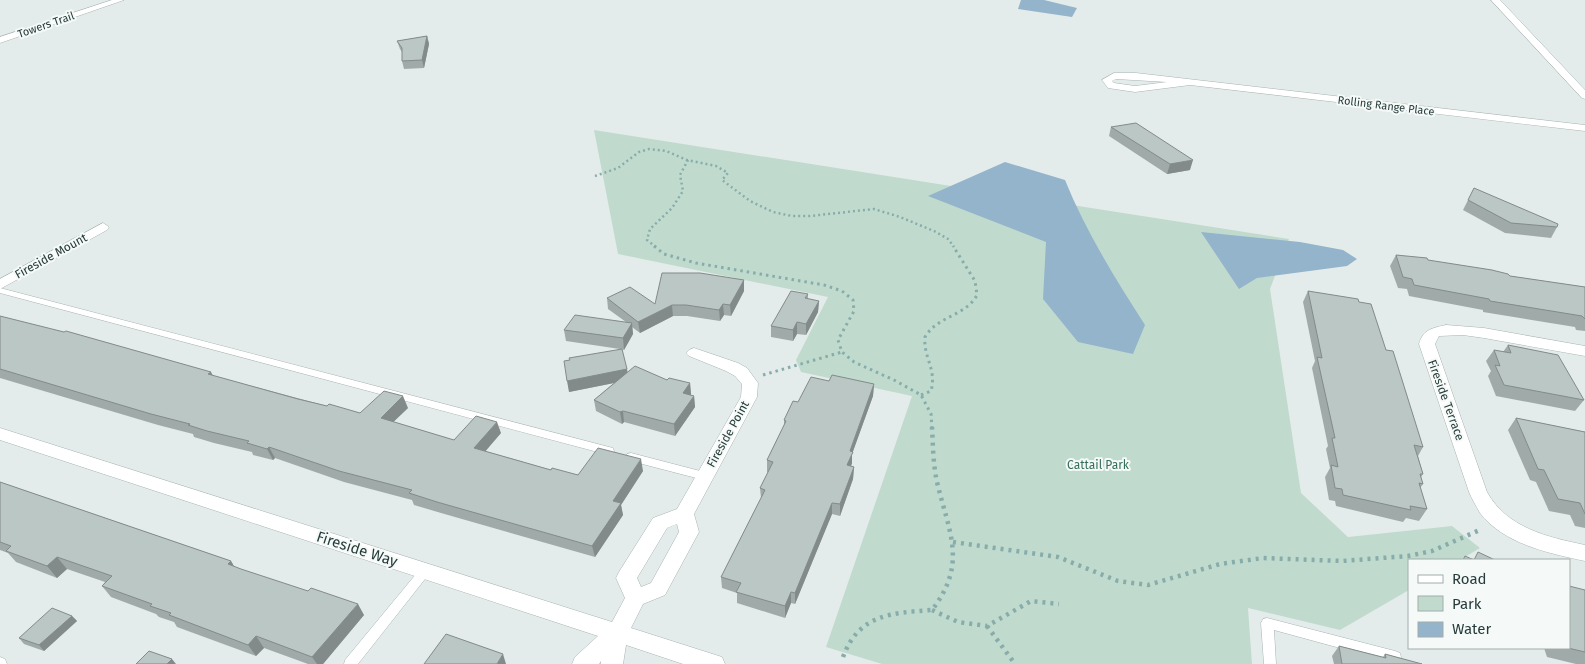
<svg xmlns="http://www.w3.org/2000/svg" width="1585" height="664" viewBox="0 0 1585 664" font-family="'Fira Sans',sans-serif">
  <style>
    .green { fill: #c0dbce }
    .water { fill: #93b4cb }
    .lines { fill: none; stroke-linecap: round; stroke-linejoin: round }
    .lane-casing { stroke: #a7b4b3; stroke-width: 1 }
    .street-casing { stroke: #a7b4b3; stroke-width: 1 }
    .path-far2 { stroke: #88acaa; stroke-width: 2.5; stroke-dasharray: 2 3; stroke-linecap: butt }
    .path-far1 { stroke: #88acaa; stroke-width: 3; stroke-dasharray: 2.5 4; stroke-linecap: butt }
    .path { stroke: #88acaa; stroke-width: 4.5; stroke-dasharray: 3 5; stroke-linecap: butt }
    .lane { fill: #fff; fill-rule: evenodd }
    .street { fill: #fff; fill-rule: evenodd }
    .wall { fill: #a0aba9 }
    .shaded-wall { fill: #828b89 }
    .building { fill: #bac7c4; stroke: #828b89 }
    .labels { text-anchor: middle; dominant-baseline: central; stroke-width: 4; stroke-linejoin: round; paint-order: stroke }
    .far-street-label { font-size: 11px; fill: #263c3b; stroke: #f5f9f8 }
    .street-label { font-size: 12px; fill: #263c3b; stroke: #f5f9f8 }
    .park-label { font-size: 12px; fill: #346f59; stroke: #f5f9f8 }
    .near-street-label { font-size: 15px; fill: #263c3b; stroke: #f5f9f8 }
  </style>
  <rect width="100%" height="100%" fill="#e4eceb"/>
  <path class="green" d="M594,130L1289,239L1270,289L1301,493L1348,537L1452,526L1480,548L1460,560H1409V590L1340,630L1248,608L1252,664H882L826,647L912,396L801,372L796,360L828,297L618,254Z"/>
  <g class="water">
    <path d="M1021,0H1044L1077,8L1072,17L1018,9Z"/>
    <path d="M1005,162L1065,180C1086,232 1115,278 1145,325L1133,354L1078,342L1043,299L1046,242L928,196Z"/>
    <path d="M1201,232L1300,242L1343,250L1357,259L1347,266L1257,278L1239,289Z"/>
  </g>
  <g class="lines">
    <defs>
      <g id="lane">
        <path d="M0,288L609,447L613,448L614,451L613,454L609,455L0,293Z"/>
        <path d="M631,453L704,472L708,473L709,476L708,479L704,480L627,460L626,457L627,454Z"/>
        <path d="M425,566L429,568L431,571L429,574L358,664H344L345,660L421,568Z"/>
        <path d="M1267,618L1395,651L1400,653L1401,657L1400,661L1395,663L1274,630L1276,664H1264L1261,623L1263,619Z"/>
        <path d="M0,657L5,659L7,664H0Z"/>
      </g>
      <g id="street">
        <path d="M112,0H124L0,43V37Z"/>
        <path d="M1491,0H1500L1585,90V99L1582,98Z"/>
        <path d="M1114,73H1136L1585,125V131L1190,85L1135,92L1108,88L1102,80ZM1116,79L1167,82L1135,86L1114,83L1112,81Z"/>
        <path d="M103,223L109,227L107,230L0,289V279Z"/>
        <path d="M1446,325L1484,328L1585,346V356L1484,338L1463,335L1439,336L1435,344L1487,492C1507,528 1547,537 1585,545V561C1548,553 1504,544 1480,513C1476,506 1472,499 1469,492L1419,344C1423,329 1433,328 1446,325Z"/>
        <path d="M694,348L738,363L747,368L758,383L757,397L694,514L699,532L665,595L643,604L631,628L722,657L725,664H683L626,645L623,664H601V661L599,664H572L575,657L598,636L0,440V428L612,622L625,598L616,578L619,572L653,518L677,509L741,397L742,384L735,376L726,371L689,356L686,353L689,350ZM677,524L679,532L651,583L641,587L637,578L667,528Z"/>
      </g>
    </defs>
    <use href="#lane" class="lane-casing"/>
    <use href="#street" class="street-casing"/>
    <g class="path-far2">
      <path d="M595,176L618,168L639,152L649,149L666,151L687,160L716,166L728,173L722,180L750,201L773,212L792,216H810L874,209L900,217L934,231L948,239L954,247"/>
      <path d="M656,247L647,240L650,229L672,208L683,191L680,175L688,160"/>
    </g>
    <g class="path-far1">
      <path d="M654,246L664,254L696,263L824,285L842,291L853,300L854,311L838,340L842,352L854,362L894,380L921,395L931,414L932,429"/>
      <path d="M763,375L842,352"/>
      <path d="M921,395L931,391C937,369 923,357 925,337C937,316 966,316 977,295L975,281L953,246"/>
    </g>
    <g class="path">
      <path d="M953,542L1058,557L1118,581L1148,585L1220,564L1263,558L1342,561L1408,556L1432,551L1482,529"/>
      <path d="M932,610L958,622L987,626L1031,601L1059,604"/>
      <path d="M987,626L1015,664"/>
      <path d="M843,657C859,614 891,613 932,610C968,563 949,533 937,482C933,464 933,445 932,427"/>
    </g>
    <use href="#lane" class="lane"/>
    <use href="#street" class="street"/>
  </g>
  <g class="wall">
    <path d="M427,36L429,44L424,68L404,69L402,61V52L400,49L397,41Z"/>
    <path d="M1111,127L1190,170L1167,174L1109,136Z"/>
    <path d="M1474,188L1557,227L1551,238L1505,233L1463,210Z"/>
    <path d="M1396,255L1428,260L1510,276L1585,287V331L1576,330L1575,327L1483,312V310L1409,296L1407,289L1398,288L1390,266Z"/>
    <path d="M744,280V291L731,316L724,315L720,321L687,316H673L640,333L632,327L633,334L624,350L622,349L627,372L667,380L690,383L691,395L694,396L695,407L675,436L624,422L622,424L596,411L594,400L614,383L569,392L620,349L566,341L564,330L626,322L608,309L607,298L655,304Z"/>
    <path d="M1308,291L1359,302L1386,350L1423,447L1418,456L1423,474L1421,477L1423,484L1420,488L1427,509L1419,521L1406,518L1403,522L1336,506L1335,501L1329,500L1325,477L1330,468L1326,449L1328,446L1312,368L1315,361L1303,302Z"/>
    <path d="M808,294V299L819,301L818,312L806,335L797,334L793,341L771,337V326Z"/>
    <path d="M0,316L214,376L327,406L360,413L408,408L393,422L454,440L501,433L485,451L551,470L578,475L643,471L621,505L623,515L595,557L441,513L414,505L412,500L344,482L275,458L273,460L253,455L252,452L214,443L194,437L193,434L158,425L0,378Z"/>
    <path d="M1508,345L1584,400L1575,411L1496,396L1488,376L1491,371L1486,361L1494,350L1503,352Z"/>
    <path d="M874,384L873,396L852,454V463L851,466L854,467L853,479L840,516L832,514L795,604L791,603L785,618L737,603V593L722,588L721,577L761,498L760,488L768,472H767V460L784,426V420L798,402Z"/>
    <path d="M1516,418L1585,432V528L1575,526L1570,515L1549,511L1536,482L1530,480L1508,430Z"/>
    <path d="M0,482L231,561L234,567L364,615L323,664H308L264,648L256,656L177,627L174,622L159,617L156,614L111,597L102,586L105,582L67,569L57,578L16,562L8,553L0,550Z"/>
    <path d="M1585,590V664H1576L1547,657L1544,648H1569Z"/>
    <path d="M72,616L77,621L44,651L24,644L19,638Z"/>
    <path d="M1339,646L1383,657L1385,654L1422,664H1334L1332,656Z"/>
  </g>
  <g class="shaded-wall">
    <path d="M427,36L429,44L424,68L422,60Z"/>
    <path d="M1193,160L1190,170L1167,174L1170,164Z"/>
    <path d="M744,280V291L731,316L730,305Z"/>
    <path d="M819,301L818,312L806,335V324Z"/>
    <path d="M723,304L724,315L720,321L719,310Z"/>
    <path d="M672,305L673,316L640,333L638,322Z"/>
    <path d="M797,322V334L793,341V330Z"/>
    <path d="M632,323L633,334L624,350L623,338Z"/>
    <path d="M627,369L629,380L569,392L567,381Z"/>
    <path d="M211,372L217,383L208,374Z"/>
    <path d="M690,383L691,394L684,405L683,393Z"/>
    <path d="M874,384L873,396L852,454V463L847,477V465L850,451Z"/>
    <path d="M403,396L408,408L385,430L381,418Z"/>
    <path d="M694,396L695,407L675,436L674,424Z"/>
    <path d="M623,411L624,422L622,424L620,412Z"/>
    <path d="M497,422L501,433L478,460L474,448Z"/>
    <path d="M269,447L275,458L273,460L267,449Z"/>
    <path d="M641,459L643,471L621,505L623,515L595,557L592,546L613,501Z"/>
    <path d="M854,467L853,479L840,516V504Z"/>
    <path d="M832,503V514L795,604V593Z"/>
    <path d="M57,557L67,569L57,578L47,566Z"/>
    <path d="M231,561L238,573L228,564Z"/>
    <path d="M791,592V603L785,618V606Z"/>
    <path d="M358,604L364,615L323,664H317L312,657Z"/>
    <path d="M72,616L77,621L44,651L39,645Z"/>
    <path d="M256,636L264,648L256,656L248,645Z"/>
    <path d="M503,654L506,664H497Z"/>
    <path d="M172,659L176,664H167Z"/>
  </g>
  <g class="building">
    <path d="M427,36L422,60L402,61V48L397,41Z"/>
    <path d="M1136,123L1193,160L1170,164L1111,127Z"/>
    <path d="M1474,188L1558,224L1557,227L1511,223L1468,200Z"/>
    <path d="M1396,255L1427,258L1428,260L1492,270L1508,274L1510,276L1585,287V319L1582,316L1490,301L1489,299L1414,285L1412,279L1403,277Z"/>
    <path d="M662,273H700L744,280L730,305L723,304L719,310L686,305H672L638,322L607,298L630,287L655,304Z"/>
    <path d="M791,291L808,294L805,298L819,301L806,324L797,322L793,330L771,326Z"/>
    <path d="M1308,291L1358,299L1359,302L1371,304L1386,350L1393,351L1423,447L1414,445L1423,474H1420L1423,484L1419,483L1427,509L1410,506L1411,510L1343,495L1342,489L1335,488L1331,465L1338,467L1332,438H1335L1317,357L1322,358Z"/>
    <path d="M575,315L632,323L623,338L564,330Z"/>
    <path d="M0,316L64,332L66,331L211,372L208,374L298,399L327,406L329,404L360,413L384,391L403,396L381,418L454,440L476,416L497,422L474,448L551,470L552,468L578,475L598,448L641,459L613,501L621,503L592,546L437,502L409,493L412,490L339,471L269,447L267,449L247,443L249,441L207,431L188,425L190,424L151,414L0,369Z"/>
    <path d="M1508,345L1558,355L1584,400L1504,385L1495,365L1500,366L1494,350L1511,353Z"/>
    <path d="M622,349L627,369L567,381L564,361L570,360L569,358Z"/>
    <path d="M635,366L667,380L669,378L690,383L683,393L694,396L674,424L623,411L620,412L594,400Z"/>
    <path d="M832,375L874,384L850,451L853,452L847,465L854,467L840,504L832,503L795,593L791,592L785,606L736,592L741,583L721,577L765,490L760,488L773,462L767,460L786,421L784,420L793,401L798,402L811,377L829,381Z"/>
    <path d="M1516,418L1585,432V514L1580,503L1558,499L1544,470L1538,469Z"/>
    <path d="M0,482L231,561L228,564L241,569L308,591L311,588L358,604L312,657L256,636L248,645L169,615L171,613L150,606L152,604L102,586L112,576L57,557L47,566L6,551L11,546L0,542Z"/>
    <path d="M1478,552L1495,560H1474Z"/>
    <path d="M1465,556L1474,560H1463Z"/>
    <path d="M1569,586L1585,590V652L1568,648H1569Z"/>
    <path d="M52,608L72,616L39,645L19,638Z"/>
    <path d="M446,634L503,654L497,664H424Z"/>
    <path d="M1339,646L1386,658L1385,654L1422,664H1342Z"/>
    <path d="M149,651L172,659L167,664H136Z"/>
  </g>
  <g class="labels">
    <g class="far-street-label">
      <text transform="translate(46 25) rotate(-19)">Towers Trail</text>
      <text transform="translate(1386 106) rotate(7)">Rolling Range Place</text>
    </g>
    <g class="street-label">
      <text transform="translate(51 256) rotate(-29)">Fireside Mount</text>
      <text transform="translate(1446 400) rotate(70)">Fireside Terrace</text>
      <text transform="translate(728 434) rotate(-61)">Fireside Point</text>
    </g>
    <g class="park-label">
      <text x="1098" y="465">Cattail Park</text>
    </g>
    <g class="near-street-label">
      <text transform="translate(357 549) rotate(18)">Fireside Way</text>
    </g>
  </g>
  <rect x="1408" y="559" width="162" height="90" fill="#f5f9f8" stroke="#a2adac"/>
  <rect x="1418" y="575" width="25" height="8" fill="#ffffff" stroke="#a2adac"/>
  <text x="1452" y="584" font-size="15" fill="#263c3b">Road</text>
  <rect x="1418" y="596" width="25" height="15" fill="#c0dbce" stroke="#a2adac"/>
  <text x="1452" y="609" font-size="15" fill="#263c3b">Park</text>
  <rect x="1418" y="622" width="25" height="15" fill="#93b4cb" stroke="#a2adac"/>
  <text x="1452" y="634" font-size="15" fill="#263c3b">Water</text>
</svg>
